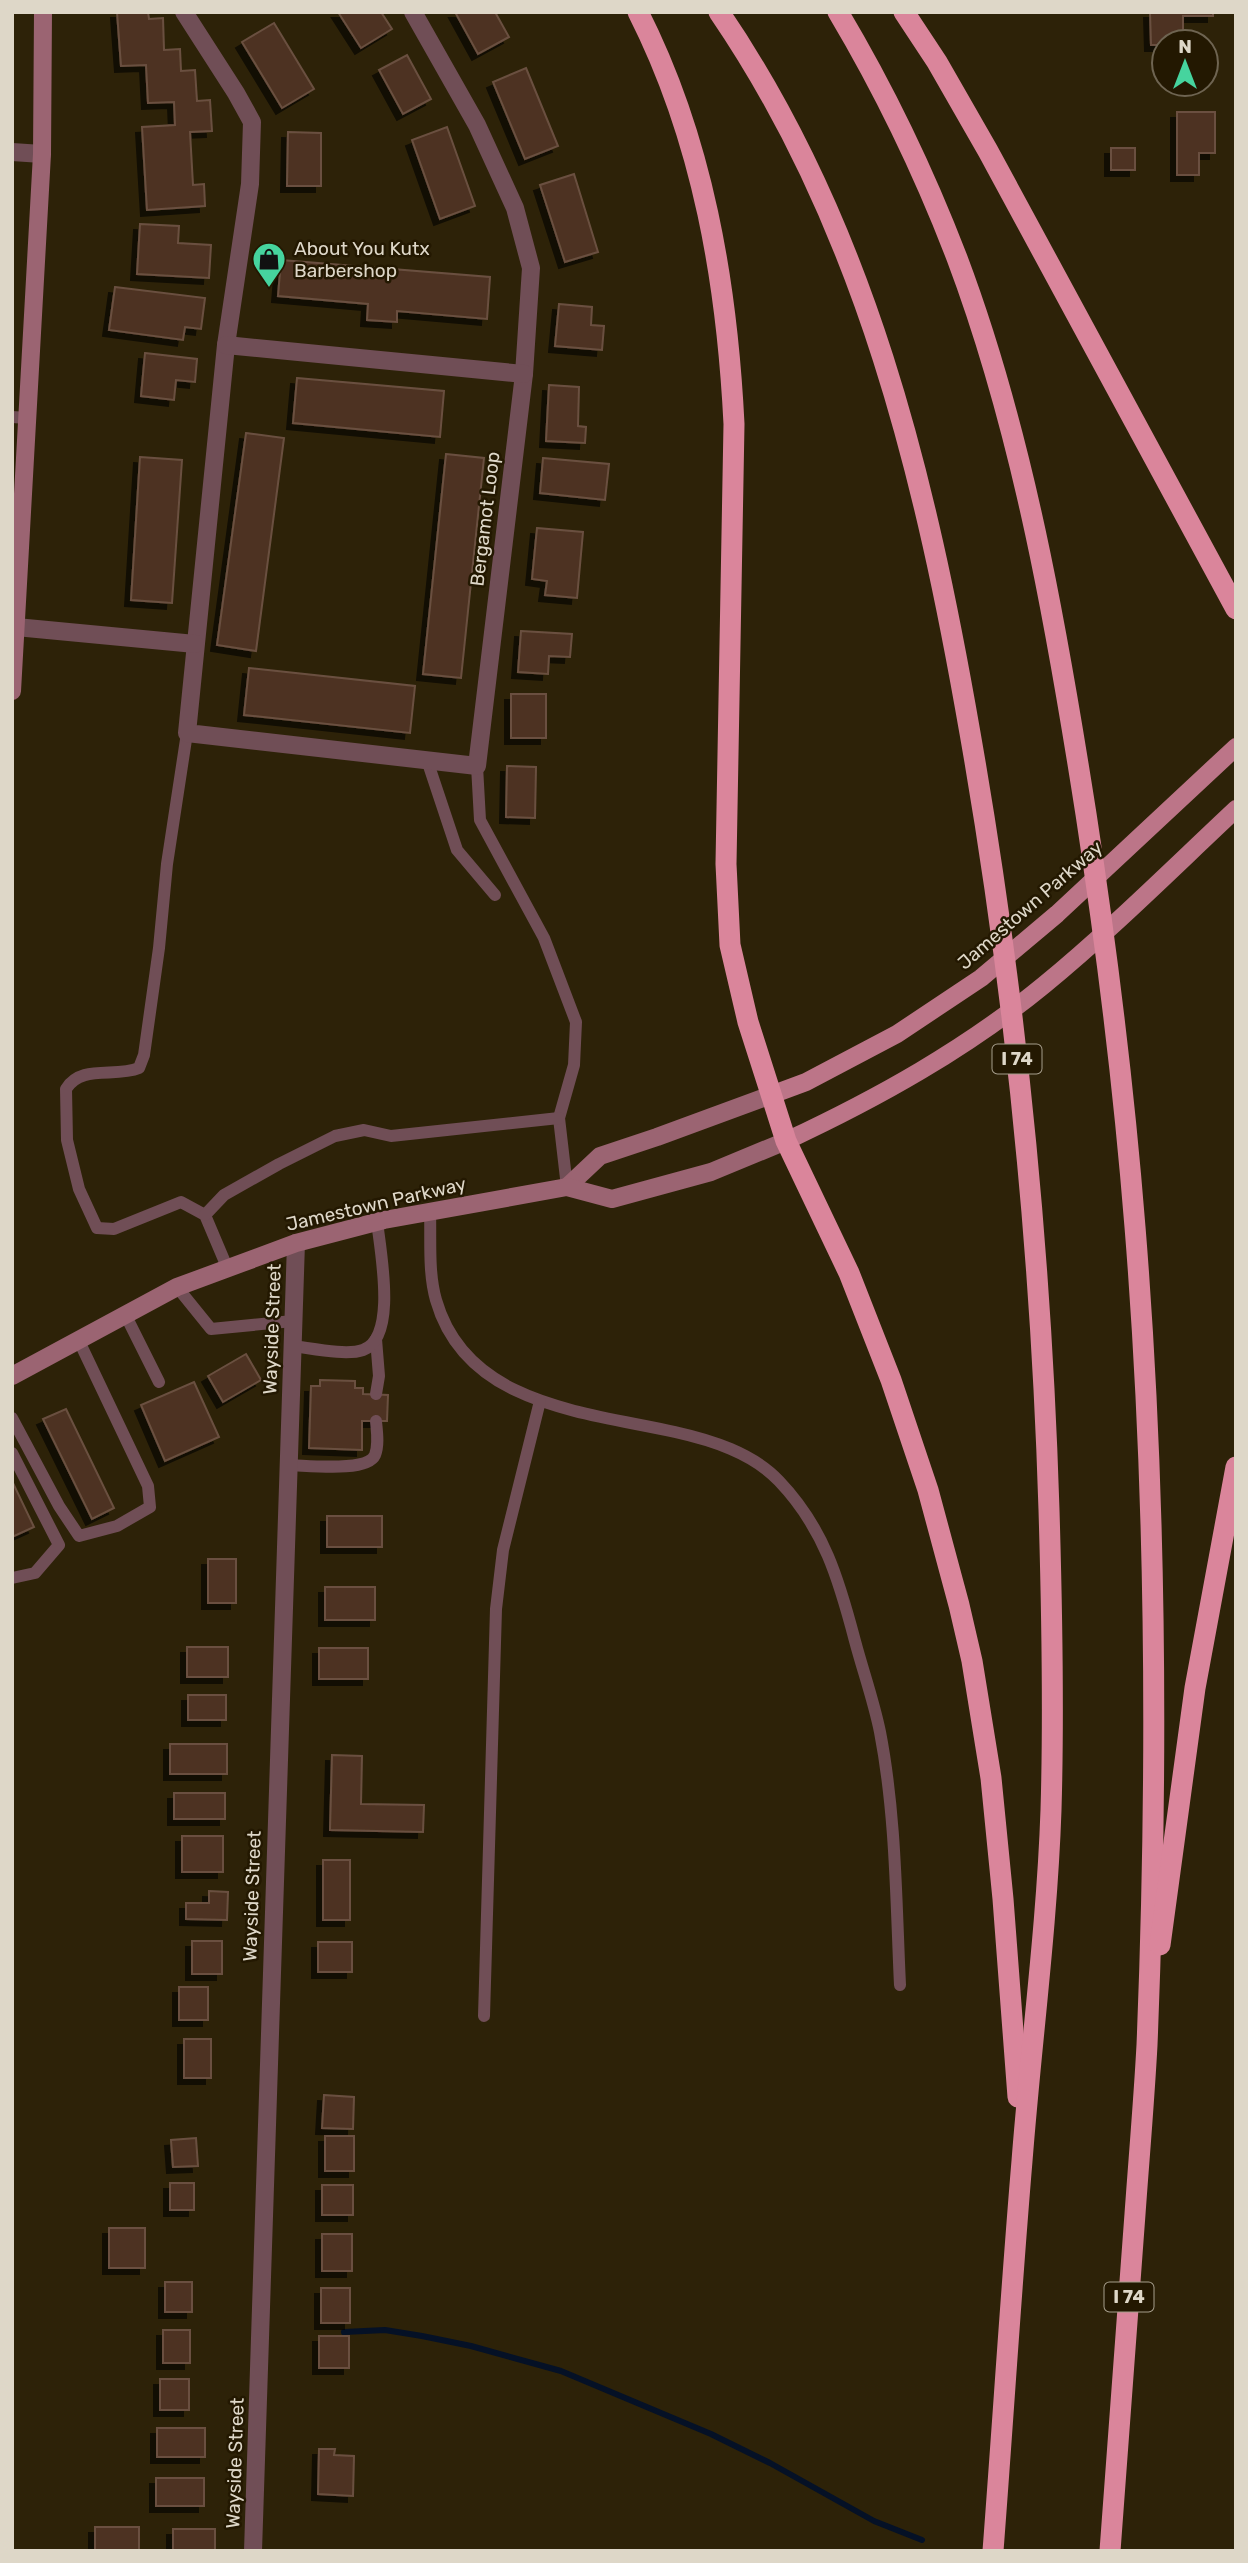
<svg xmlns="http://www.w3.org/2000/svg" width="1248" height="2563" viewBox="0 0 1248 2563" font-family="Rubik,sans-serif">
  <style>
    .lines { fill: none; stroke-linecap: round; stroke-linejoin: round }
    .stream { stroke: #051126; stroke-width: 6 }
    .building { fill: #4d3321; stroke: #6a5040; stroke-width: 2; filter: url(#shadow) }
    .lane { stroke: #704e56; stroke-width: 12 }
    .street { stroke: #704e56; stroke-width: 18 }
    .secondary { stroke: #9b6472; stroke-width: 18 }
    .primary { stroke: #bc7588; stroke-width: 18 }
    .highway { stroke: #da859b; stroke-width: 21 }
    .labels { text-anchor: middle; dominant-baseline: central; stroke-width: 5; stroke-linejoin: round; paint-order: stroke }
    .shield { fill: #231801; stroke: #a69e8c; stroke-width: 2 }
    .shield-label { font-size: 18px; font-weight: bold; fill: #ded7c8 }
    .poi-label { font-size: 19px; fill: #ded7c8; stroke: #231801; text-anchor: start }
    .street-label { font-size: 19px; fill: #ded7c8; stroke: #231801 }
  </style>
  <defs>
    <filter id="shadow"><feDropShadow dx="-6" dy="6" stdDeviation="0" flood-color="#0009"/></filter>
  </defs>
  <rect width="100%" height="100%" fill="#2d2208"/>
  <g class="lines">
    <path class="stream" d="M344,2332L385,2330L422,2336L471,2346L561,2371L711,2434L770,2463L874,2521L922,2540"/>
  </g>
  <g class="building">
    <path d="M117,12H148L149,19L163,18L164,50L180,49L181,71L195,70L197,101L210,100L212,131L190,132L193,185L204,184L205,206L147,210L142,127L175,125L174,102L148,103L146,65L121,66Z"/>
    <path d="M338,12H381L392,29L361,48Z"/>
    <path d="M455,12H495L509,37L478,54Z"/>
    <path d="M1150,12H1213V16H1183V42H1164V45H1151Z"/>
    <path d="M274,23L314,89L282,108L242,42Z"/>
    <path d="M407,55L431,99L403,114L379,70Z"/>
    <path d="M526,68L558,146L525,159L493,82Z"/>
    <path d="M1177,112H1215V153H1199V175H1177Z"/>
    <path d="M447,127L475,206L440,219L412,140Z"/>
    <path d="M288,132L321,133V186H287Z"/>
    <rect x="1111" y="148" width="24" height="22"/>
    <path d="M574,174L598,252L565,262L540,185Z"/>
    <path d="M140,224L179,226L178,243L211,245L209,278L137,274Z"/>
    <path d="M281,260L490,277L487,319L397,311V322L367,320L368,304L278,296Z"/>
    <path d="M115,287L205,298L201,329L185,327L183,340L109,330Z"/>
    <path d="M559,304L592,307L591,325L604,326L602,350L555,346Z"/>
    <path d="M145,353L197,359L195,382L176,380L174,400L141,396Z"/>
    <path d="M297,378L444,391L440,437L293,423Z"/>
    <path d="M549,385L579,387L578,426L586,427L585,443L546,441Z"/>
    <path d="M246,433L284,438L256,651L217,645Z"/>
    <path d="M446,454L484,458L461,678L423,674Z"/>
    <path d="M140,457L182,460L172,603L131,600Z"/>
    <path d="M543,458L609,464L605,500L540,493Z"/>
    <path d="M537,528L583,532L577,598L545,595L547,581L532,579Z"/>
    <path d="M521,631L572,634L570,657L549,656L548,674L518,672Z"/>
    <path d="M249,668L415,686L410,733L244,715Z"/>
    <rect x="511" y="694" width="35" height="44"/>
    <path d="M507,766L536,767L535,818L506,817Z"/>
    <path d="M246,1354L261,1380L223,1402L208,1376Z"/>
    <path d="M320,1380L355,1381V1388H363V1394L388,1395L387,1421H362V1450L309,1448L311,1386H320Z"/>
    <path d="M194,1382L219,1437L165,1461L141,1405Z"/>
    <path d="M66,1409L114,1508L92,1519L43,1419Z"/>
    <path d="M12,1481L34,1527L12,1537Z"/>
    <rect x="327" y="1516" width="55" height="31"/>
    <rect x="208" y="1559" width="28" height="44"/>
    <rect x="325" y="1587" width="50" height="33"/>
    <rect x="187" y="1647" width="41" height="30"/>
    <rect x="319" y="1648" width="49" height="31"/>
    <rect x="188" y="1695" width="38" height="25"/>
    <rect x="170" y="1744" width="57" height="30"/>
    <path d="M332,1755L362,1756L361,1804L424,1805L423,1832L330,1830Z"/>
    <rect x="174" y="1793" width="51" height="26"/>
    <rect x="182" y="1836" width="41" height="36"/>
    <rect x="323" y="1860" width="27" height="60"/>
    <path d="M209,1891L228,1892L227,1920L186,1919V1903H209Z"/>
    <rect x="192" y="1941" width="30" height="33"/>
    <rect x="318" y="1942" width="34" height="30"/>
    <rect x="179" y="1987" width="29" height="33"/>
    <rect x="184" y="2039" width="27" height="39"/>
    <path d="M324,2095L354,2097L353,2129L322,2128Z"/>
    <rect x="325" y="2136" width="29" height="35"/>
    <path d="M196,2138L198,2166L173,2167L171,2140Z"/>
    <rect x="170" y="2183" width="24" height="27"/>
    <rect x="322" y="2185" width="31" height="30"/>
    <rect x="109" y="2228" width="36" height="40"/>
    <rect x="322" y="2234" width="30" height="37"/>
    <rect x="165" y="2282" width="27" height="30"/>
    <rect x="321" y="2288" width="29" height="35"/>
    <rect x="163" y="2330" width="27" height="33"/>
    <rect x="319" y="2336" width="30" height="32"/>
    <rect x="160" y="2379" width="29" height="31"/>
    <rect x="157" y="2428" width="48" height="29"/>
    <path d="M319,2449H335L334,2455L354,2456L353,2496L318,2494Z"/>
    <rect x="156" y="2478" width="48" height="28"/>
    <rect x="95" y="2527" width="44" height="24"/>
    <rect x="173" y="2529" width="42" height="22"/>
  </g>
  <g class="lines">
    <g class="lane">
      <path d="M12,417L28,418"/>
      <path d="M187,733L167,864L159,948L144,1055L139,1068C115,1078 81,1064 66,1089L67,1140L79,1189L97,1228L114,1229L181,1202L205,1215L227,1267"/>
      <path d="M427,760L457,850L495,895"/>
      <path d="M477,766L480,820L544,938L576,1022L574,1065L559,1118L567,1187"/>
      <path d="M430,1211C431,1240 428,1272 436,1300C466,1405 585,1412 675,1432C711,1440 753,1453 779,1481C824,1528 839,1580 855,1641C863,1671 874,1702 880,1732C896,1815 896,1901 900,1985"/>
      <path d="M205,1215L224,1195L279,1164L335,1136L364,1130L391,1136L559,1118"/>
      <path d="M177,1287L211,1329L293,1321"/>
      <path d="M125,1314L159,1382"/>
      <path d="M376,1339L379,1376L376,1394"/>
      <path d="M292,1346C310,1348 346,1356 363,1350C398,1338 380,1250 377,1221"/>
      <path d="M12,1418L59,1506L79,1536L117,1526L150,1507L148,1486L79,1341"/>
      <path d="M12,1453L59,1545L35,1573L12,1578"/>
      <path d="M287,1465C306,1465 367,1473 375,1455C379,1445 377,1432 376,1421"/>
      <path d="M484,2016L496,1609L503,1550L540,1401"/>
    </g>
    <g class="street">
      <path d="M184,12L236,93L252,122L250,184L226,345L187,733L477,766L524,374L531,268L515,208L477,125L413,12"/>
      <path d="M12,152L42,154"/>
      <path d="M226,345L524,374"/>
      <path d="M16,627L195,644"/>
      <path d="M253,2551L296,1243"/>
    </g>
    <g class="secondary">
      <path d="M12,691L42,154L43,12"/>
      <path d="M567,1187L600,1156L657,1137L771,1095"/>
      <path d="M12,1376L177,1287L296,1243L384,1220L567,1187L612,1199L711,1172L786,1141"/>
    </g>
    <g class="primary">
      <path d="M771,1095L806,1082L897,1034L981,978L1057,914L1236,747"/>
      <path d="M786,1141C878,1098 966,1049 1044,985C1111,930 1173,868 1236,809"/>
    </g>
    <g class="highway">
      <path d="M638,12C703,140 727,283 734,424L726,864L730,945L748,1022L786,1141L849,1273L891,1380L928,1490L959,1605L972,1661L991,1778L1003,1899L1018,2097"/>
      <path d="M719,12C866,227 926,480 970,733C1015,989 1041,1249 1049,1510C1052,1610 1054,1710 1051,1810C1047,1927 1031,2044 1022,2161C1011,2291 1003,2421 993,2551"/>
      <path d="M838,12C885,91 924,172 957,258C1023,433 1057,629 1086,814C1107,951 1124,1089 1135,1227C1157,1499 1158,1773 1147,2045C1144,2101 1139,2158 1135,2214C1127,2326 1118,2438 1110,2551"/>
      <path d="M904,12L937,62L988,151L1236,609"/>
      <path d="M1160,1945L1195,1688L1236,1467"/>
    </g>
  </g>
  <defs>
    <symbol id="shop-pin" viewBox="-11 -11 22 30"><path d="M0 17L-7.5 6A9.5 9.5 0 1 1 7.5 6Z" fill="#46d49e" stroke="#231801"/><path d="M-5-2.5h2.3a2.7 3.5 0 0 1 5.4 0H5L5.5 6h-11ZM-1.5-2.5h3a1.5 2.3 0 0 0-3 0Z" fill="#111"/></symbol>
  </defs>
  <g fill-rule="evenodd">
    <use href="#shop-pin" x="250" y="240" width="38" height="52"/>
  </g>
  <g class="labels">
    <g class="shield">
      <rect x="992.5" y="1044.5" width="49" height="29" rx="5"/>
      <rect x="1104.5" y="2282.5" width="49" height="29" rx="5"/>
    </g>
    <g class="shield-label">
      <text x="1017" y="1059">I 74</text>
      <text x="1129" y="2297">I 74</text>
    </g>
    <g class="poi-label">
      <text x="294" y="248">About You Kutx<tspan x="294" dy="22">Barbershop</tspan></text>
    </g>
    <g class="street-label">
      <text transform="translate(485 519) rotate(-83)">Bergamot Loop</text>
      <text transform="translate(1030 905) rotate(-41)">Jamestown Parkway</text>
      <text transform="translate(376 1204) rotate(-13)">Jamestown Parkway</text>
      <text transform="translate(272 1329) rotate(-88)">Wayside Street</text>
      <text transform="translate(252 1896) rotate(-88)">Wayside Street</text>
      <text transform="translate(235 2463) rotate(-88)">Wayside Street</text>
    </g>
  </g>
  <rect width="1248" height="2563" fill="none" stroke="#ded7c8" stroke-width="28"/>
  <g transform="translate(1185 63)"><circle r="33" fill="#231801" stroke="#6e6451" stroke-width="2"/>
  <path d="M0-5L12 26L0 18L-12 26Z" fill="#46d49e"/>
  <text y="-10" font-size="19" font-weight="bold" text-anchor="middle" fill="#ded7c8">N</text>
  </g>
</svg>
